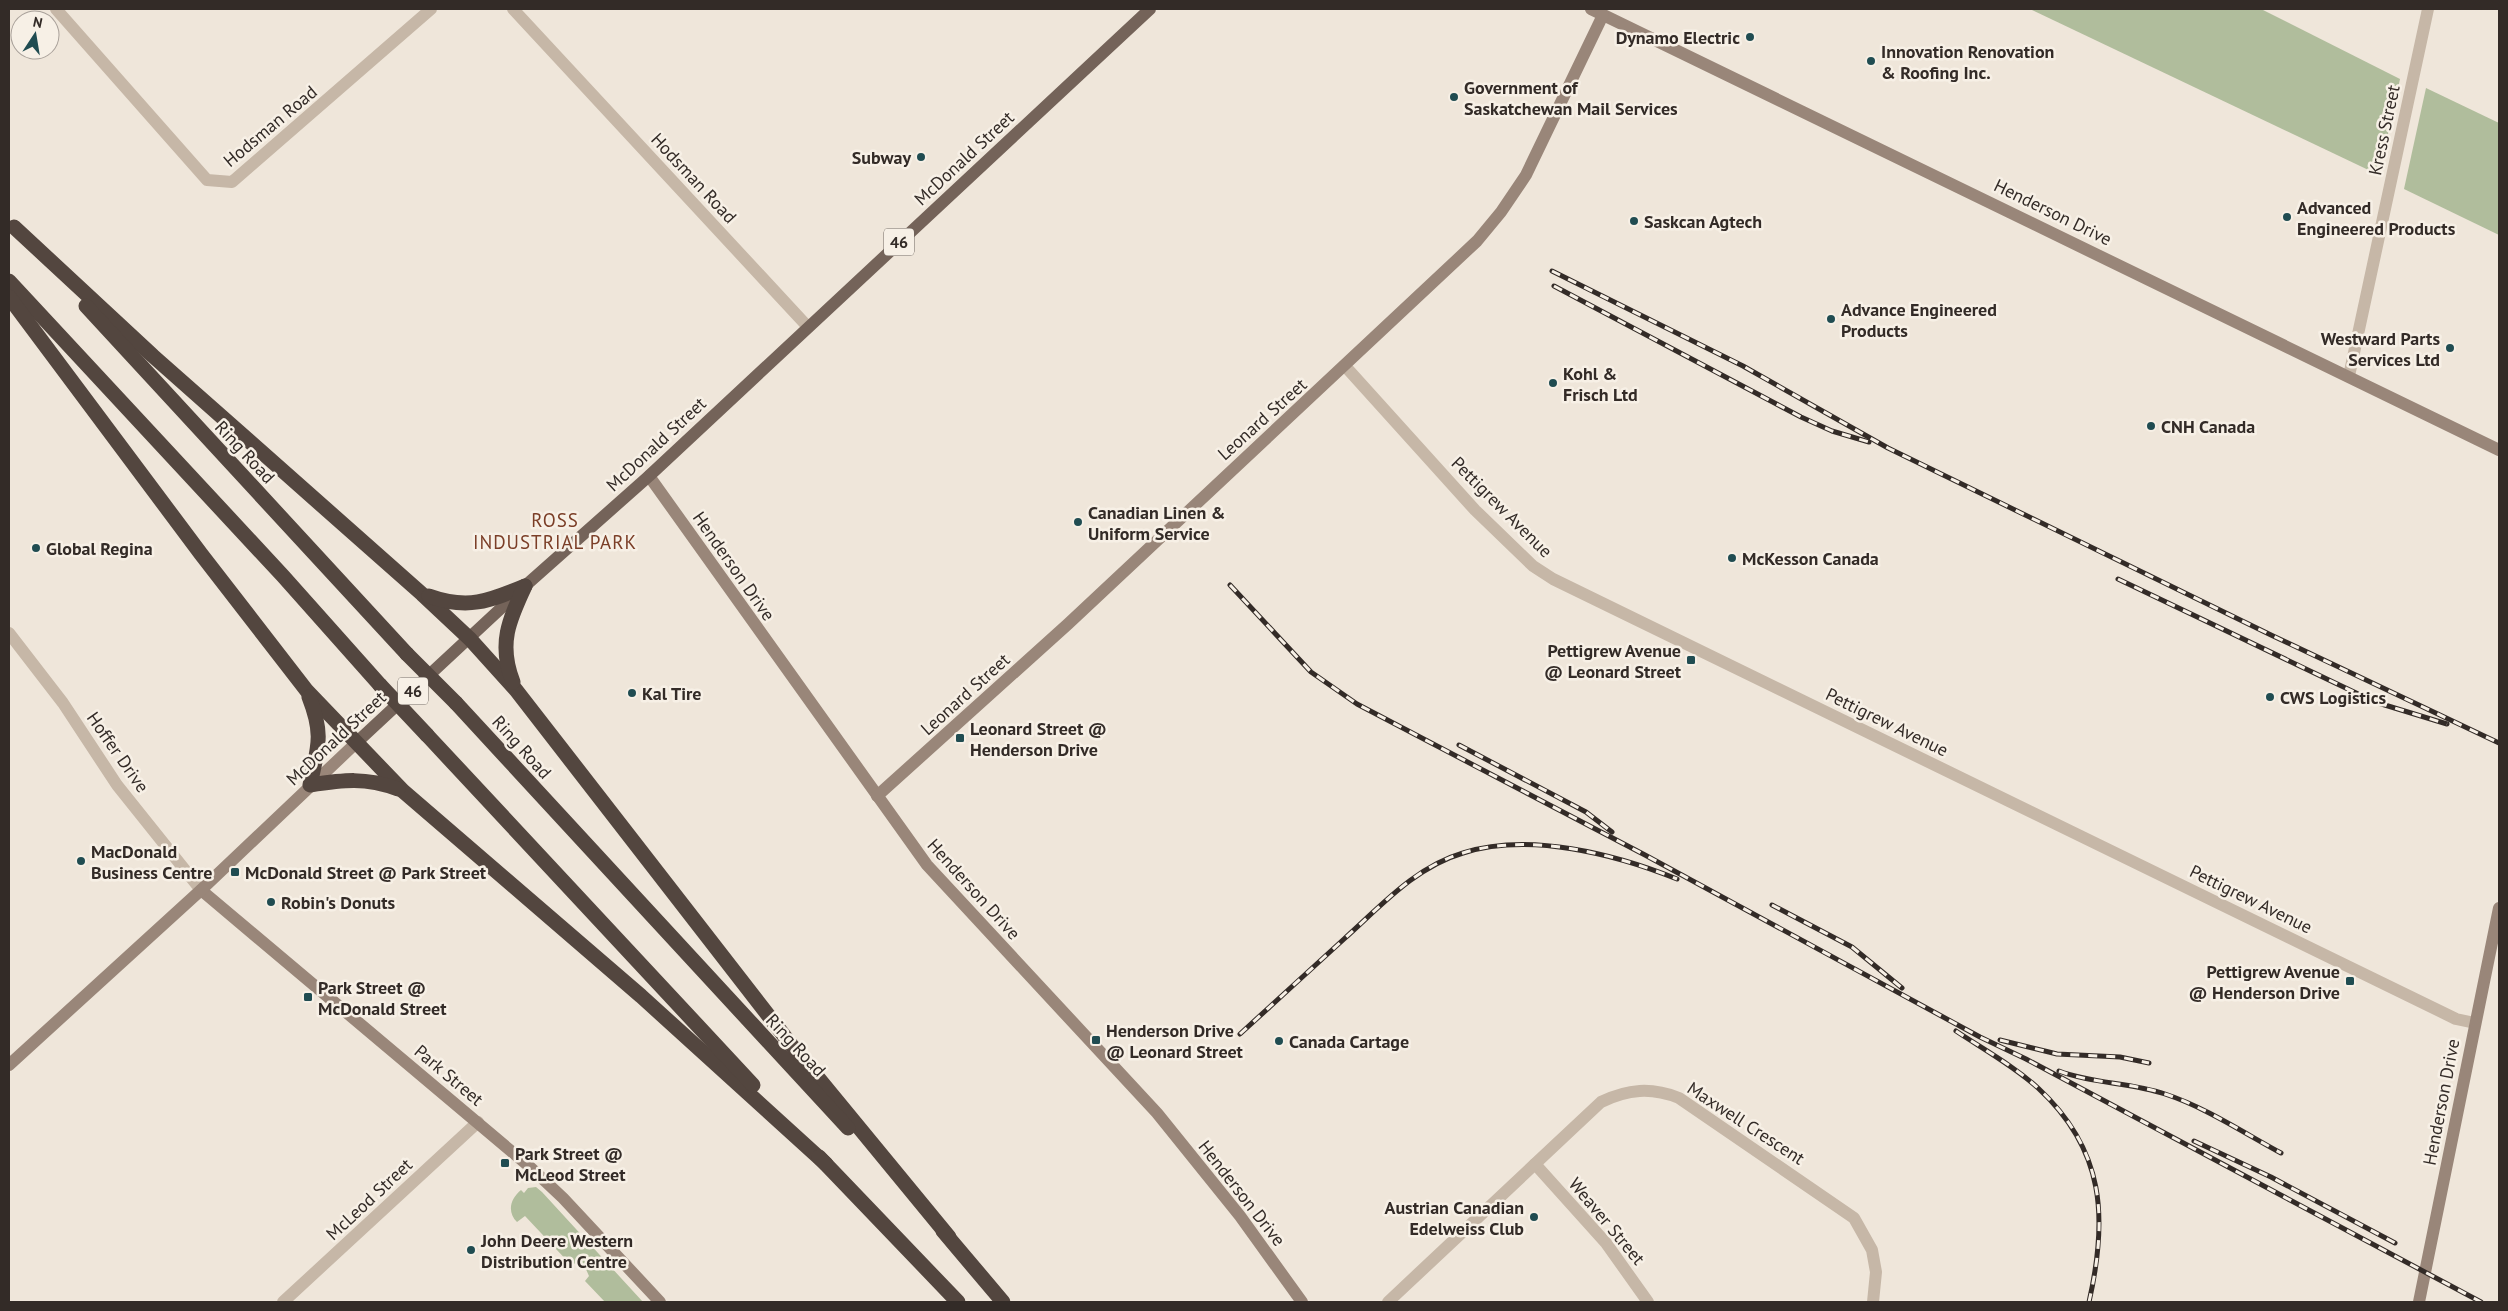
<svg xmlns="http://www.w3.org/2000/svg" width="2508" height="1311" viewBox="0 0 2508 1311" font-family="'PT Sans',sans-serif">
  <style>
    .green { fill: #b0bd9c }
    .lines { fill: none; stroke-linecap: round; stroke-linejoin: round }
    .street { stroke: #c6b7a7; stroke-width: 12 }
    .secondary { stroke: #998679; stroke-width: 12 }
    .primary { stroke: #746359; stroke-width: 12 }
    .highway { stroke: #53463f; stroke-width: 15 }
    .rail-casing { stroke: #332b27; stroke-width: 5 }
    .rail { stroke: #f7f0e6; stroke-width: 3; stroke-dasharray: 9; stroke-linecap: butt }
    .highway-bridge { stroke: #53463f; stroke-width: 15 }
    .poi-dot { fill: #204c51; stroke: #f7f0e6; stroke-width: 2 }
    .labels { text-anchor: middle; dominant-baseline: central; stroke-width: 5; stroke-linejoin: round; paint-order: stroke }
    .shield { fill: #f7f0e6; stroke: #6e6660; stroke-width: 1 }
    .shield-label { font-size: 16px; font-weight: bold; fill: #332b27 }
    .poi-label { font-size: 18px; font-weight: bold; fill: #332b27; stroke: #f7f0e6; text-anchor: start }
    .street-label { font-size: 18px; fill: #332b27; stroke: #f7f0e6 }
    .neighbourhood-label { font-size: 19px; letter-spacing: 1px; fill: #7b3e27; stroke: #f7f0e6 }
  </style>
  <rect width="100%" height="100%" fill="#efe6da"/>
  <g class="green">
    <path d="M2030,9H2261L2400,79L2379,175Z"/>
    <path d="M2426,88L2499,123V235L2404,189Z"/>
    <path d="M536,1187L542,1192L643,1302H605L585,1281L589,1276L585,1267L577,1261L572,1266L525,1216L517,1222C507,1212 510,1199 521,1190L524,1193L528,1188Z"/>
  </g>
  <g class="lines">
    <g class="street">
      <path d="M56,9L207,180L232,182L431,9"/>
      <path d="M513,9L808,327"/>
      <path d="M1345,366L1475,510L1533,566L1553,579L2456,1019L2475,1023"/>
      <path d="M2349,376L2428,9"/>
      <path d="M9,633L63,703L117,785L201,890"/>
      <path d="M1535,1164L1606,1243L1648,1302"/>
      <path d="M283,1302L478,1122"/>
      <path d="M1388,1302L1601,1102C1628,1089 1651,1087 1679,1098L1854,1218L1872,1250L1876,1272L1873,1302"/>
    </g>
    <g class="secondary">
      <path d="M1591,9L2499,450"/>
      <path d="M649,476L927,865L1157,1113L1240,1216L1302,1302"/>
      <path d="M877,796L1068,624L1477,241L1501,212L1526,175L1603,15"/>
      <path d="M201,890L530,1167L563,1198L660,1302"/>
      <path d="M9,1065L201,890L356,743"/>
      <path d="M2419,1302L2499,908"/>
    </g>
    <path class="primary" d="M356,743L525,586L649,476L1150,9"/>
    <g class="highway">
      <path d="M14,227L153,356L422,594L470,639L516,690L796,1051L949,1237"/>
      <path d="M9,281L283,576L380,685"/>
      <path d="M9,297L201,554L307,691L403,791L641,996L826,1164"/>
      <path d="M86,306L407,654"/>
      <path d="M429,596C468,610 489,601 525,586"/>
      <path d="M513,682C498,644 509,620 525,586"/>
      <path d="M309,697C324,735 318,747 310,785C344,780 365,777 398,789"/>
      <path d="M456,703L848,1128"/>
      <path d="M427,735L753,1085"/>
      <path d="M819,1157L958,1302"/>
      <path d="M943,1231L1003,1302"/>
    </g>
    <defs>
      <g id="rail">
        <path d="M1552,271L1743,366L1888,448L2271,635L2499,743"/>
        <path d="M1554,286L1801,417L1832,431L1869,442"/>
        <path d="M2118,579L2375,702L2447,724"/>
        <path d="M1230,585L1311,672L1357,704L1645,855L1980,1037L2026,1059L2481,1302"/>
        <path d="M1459,745L1586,812L1612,832"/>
        <path d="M1772,905L1852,947L1902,988"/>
        <path d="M1956,1031C1983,1049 2014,1066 2038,1088C2105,1150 2108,1218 2089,1302"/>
        <path d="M1240,1034C1275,1002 1309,971 1344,939C1380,907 1415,867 1463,853C1529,832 1615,854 1677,879"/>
        <path d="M2000,1040L2057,1054L2120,1057L2149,1063"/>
        <path d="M2059,1071C2093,1084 2130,1082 2165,1094C2205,1107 2244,1133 2281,1153"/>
        <path d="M2194,1141L2271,1177L2395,1243"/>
      </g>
    </defs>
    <use href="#rail" class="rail-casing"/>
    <use href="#rail" class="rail"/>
    <g class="highway-bridge">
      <path d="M407,654L456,703"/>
      <path d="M380,685L427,735"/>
    </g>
  </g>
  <g class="poi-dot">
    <circle cx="1750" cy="37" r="5"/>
    <circle cx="1871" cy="61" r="5"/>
    <circle cx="1454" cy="97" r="5"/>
    <circle cx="921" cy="157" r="5"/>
    <circle cx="2287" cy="217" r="5"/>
    <circle cx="1634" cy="221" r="5"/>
    <circle cx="1831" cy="319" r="5"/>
    <circle cx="2450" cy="348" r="5"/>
    <circle cx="1553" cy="383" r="5"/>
    <circle cx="2151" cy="426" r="5"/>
    <circle cx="1078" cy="522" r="5"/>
    <circle cx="36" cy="548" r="5"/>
    <circle cx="1732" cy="558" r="5"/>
    <rect x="1686" y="655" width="10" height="10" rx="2.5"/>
    <circle cx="632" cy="693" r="5"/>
    <circle cx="2270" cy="697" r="5"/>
    <rect x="955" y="733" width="10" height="10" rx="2.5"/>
    <circle cx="81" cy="861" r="5"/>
    <rect x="230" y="867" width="10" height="10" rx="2.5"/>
    <circle cx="271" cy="902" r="5"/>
    <rect x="2345" y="976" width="10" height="10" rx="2.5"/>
    <rect x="303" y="992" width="10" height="10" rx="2.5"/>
    <rect x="1091" y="1035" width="10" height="10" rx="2.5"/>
    <circle cx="1279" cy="1041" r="5"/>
    <rect x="500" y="1158" width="10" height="10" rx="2.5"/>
    <circle cx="1534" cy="1217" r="5"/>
    <circle cx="471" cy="1250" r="5"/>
  </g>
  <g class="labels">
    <g class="shield">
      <rect x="884" y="228.5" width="30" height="27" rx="4"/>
      <rect x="398" y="677.5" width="30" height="27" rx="4"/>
    </g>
    <g class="shield-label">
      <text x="899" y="242">46</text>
      <text x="413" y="691">46</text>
    </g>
    <g class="poi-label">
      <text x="1740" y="37" text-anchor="end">Dynamo Electric</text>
      <text x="1881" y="51">Innovation Renovation<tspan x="1881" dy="21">&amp; Roofing Inc.</tspan></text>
      <text x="1464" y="87">Government of<tspan x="1464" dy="21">Saskatchewan Mail Services</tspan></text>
      <text x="911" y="157" text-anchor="end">Subway</text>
      <text x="2297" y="207">Advanced<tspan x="2297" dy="21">Engineered Products</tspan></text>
      <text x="1644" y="221">Saskcan Agtech</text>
      <text x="1841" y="309">Advance Engineered<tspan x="1841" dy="21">Products</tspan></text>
      <text x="2440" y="338" text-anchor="end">Westward Parts<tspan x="2440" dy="21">Services Ltd</tspan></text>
      <text x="1563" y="373">Kohl &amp;<tspan x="1563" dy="21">Frisch Ltd</tspan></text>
      <text x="2161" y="426">CNH Canada</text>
      <text x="1088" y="512">Canadian Linen &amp;<tspan x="1088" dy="21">Uniform Service</tspan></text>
      <text x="46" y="548">Global Regina</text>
      <text x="1742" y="558">McKesson Canada</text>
      <text x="1681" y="650" text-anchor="end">Pettigrew Avenue<tspan x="1681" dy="21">@ Leonard Street</tspan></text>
      <text x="642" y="693">Kal Tire</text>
      <text x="2280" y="697">CWS Logistics</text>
      <text x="970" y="728">Leonard Street @<tspan x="970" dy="21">Henderson Drive</tspan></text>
      <text x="91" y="851">MacDonald<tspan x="91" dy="21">Business Centre</tspan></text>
      <text x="245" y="872">McDonald Street @ Park Street</text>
      <text x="281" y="902">Robin's Donuts</text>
      <text x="2340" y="971" text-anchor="end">Pettigrew Avenue<tspan x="2340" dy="21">@ Henderson Drive</tspan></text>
      <text x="318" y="987">Park Street @<tspan x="318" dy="21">McDonald Street</tspan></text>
      <text x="1106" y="1030">Henderson Drive<tspan x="1106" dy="21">@ Leonard Street</tspan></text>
      <text x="1289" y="1041">Canada Cartage</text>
      <text x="515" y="1153">Park Street @<tspan x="515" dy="21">McLeod Street</tspan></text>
      <text x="1524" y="1207" text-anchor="end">Austrian Canadian<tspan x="1524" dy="21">Edelweiss Club</tspan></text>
      <text x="481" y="1240">John Deere Western<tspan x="481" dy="21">Distribution Centre</tspan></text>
    </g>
    <g class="street-label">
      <text transform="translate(270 126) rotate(-40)">Hodsman Road</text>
      <text transform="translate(2384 130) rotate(-78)">Kress Street</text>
      <text transform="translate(964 158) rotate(-43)">McDonald Street</text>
      <text transform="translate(694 178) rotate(47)">Hodsman Road</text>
      <text transform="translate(2053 212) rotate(26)">Henderson Drive</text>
      <text transform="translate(1262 419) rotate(-42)">Leonard Street</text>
      <text transform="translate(656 444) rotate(-43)">McDonald Street</text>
      <text transform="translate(245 452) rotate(47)">Ring Road</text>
      <text transform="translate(1502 507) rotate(45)">Pettigrew Avenue</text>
      <text transform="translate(734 566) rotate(55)">Henderson Drive</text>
      <text transform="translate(965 694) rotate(-42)">Leonard Street</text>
      <text transform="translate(1887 722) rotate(26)">Pettigrew Avenue</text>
      <text transform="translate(336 738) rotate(-43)">McDonald Street</text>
      <text transform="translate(522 747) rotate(48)">Ring Road</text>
      <text transform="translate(118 752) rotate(55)">Hoffer Drive</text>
      <text transform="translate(974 889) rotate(48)">Henderson Drive</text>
      <text transform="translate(2251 899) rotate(26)">Pettigrew Avenue</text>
      <text transform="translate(796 1045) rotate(47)">Ring Road</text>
      <text transform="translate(449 1075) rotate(40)">Park Street</text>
      <text transform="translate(2441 1102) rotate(-79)">Henderson Drive</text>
      <text transform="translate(1746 1123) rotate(33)">Maxwell Crescent</text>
      <text transform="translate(1242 1193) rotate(52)">Henderson Drive</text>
      <text transform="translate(369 1199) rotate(-43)">McLeod Street</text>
      <text transform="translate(1607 1221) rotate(50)">Weaver Street</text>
    </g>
    <g class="neighbourhood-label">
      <text x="555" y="520">ROSS<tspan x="555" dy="22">INDUSTRIAL PARK</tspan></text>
    </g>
  </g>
  <rect width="2508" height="1311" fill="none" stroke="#332b27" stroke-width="20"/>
  <g transform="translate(35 35) rotate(12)"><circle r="24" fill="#f7f0e6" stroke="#a9a19a"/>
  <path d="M0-4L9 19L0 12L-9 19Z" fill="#204c51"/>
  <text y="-8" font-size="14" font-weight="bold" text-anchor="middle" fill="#332b27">N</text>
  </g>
</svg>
